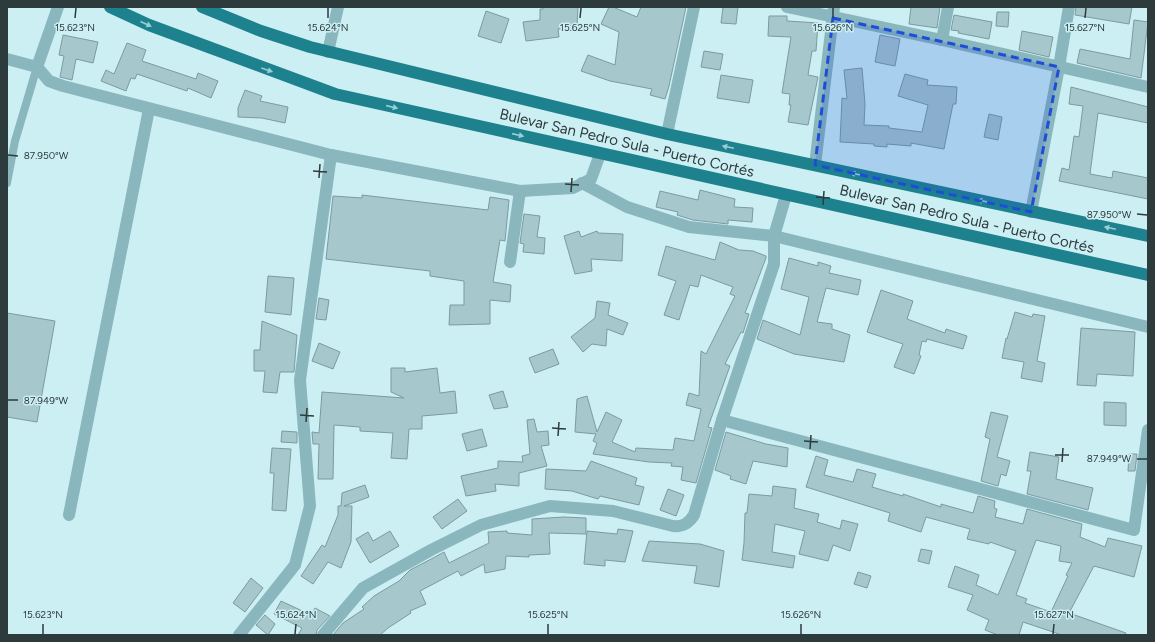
<svg xmlns="http://www.w3.org/2000/svg" width="1155" height="642" viewBox="0 0 1155 642" font-family="Figtree,sans-serif">
  <style>
    .building { fill: #a6c7cc; stroke: #7b9ba0; fill-rule: evenodd }
    .lines { fill: none; stroke-linecap: round; stroke-linejoin: round }
    .service { stroke: #8ab6bd; stroke-width: 8 }
    .minor { stroke: #8ab6bd; stroke-width: 12 }
    .trunk { stroke: #1e828e; stroke-width: 12 }
    .oneway { fill: #98ced5 }
    .marked { fill: #1d4ed8; fill-opacity: 0.2; stroke: #1d4ed8; stroke-width: 3; stroke-dasharray: 8 5; stroke-linejoin: round }
    .ticks { fill: none; stroke: #2e3b3d; stroke-width: 1.5 }
    .labels { text-anchor: middle; dominant-baseline: central; stroke-width: 3; stroke-linejoin: round; paint-order: stroke }
    .street-label { font-size: 15px; fill: #2e3b3d; stroke: #cceff4 }
    .ticks-label { font-size: 10px; text-anchor: middle; fill: #2e3b3d; stroke: #cceff4; stroke-width: 3; stroke-linejoin: round; paint-order: stroke }
  </style>
  <rect width="100%" height="100%" fill="#cceff4"/>
  <g class="building">
    <path d="M543,7H578L577,26H564V29H558L559,37L526,41L523,22L540,20V9H543Z"/>
    <path d="M609,7H613L637,17L641,7H686L669,86L665,99L650,95L652,89L610,81L581,71L588,55L615,65L619,32L601,24Z"/>
    <path d="M723,7H738L736,24L721,23Z"/>
    <path d="M911,7H940L937,28L909,24Z"/>
    <path d="M1076,7H1132L1129,24L1075,15Z"/>
    <path d="M486,11L509,19L501,43L478,36Z"/>
    <path d="M997,12H1009L1008,27L996,26Z"/>
    <path d="M954,15L992,22L989,39L958,33L959,31L951,30Z"/>
    <path d="M769,16H787V21L818,23L816,51H812L808,75L818,77L808,125L788,122L791,105H789L790,94L782,93L791,37L768,36Z"/>
    <path d="M1134,20L1148,22L1141,78L1077,63L1080,49L1130,59Z"/>
    <path d="M1022,31L1053,37L1049,57L1019,50Z"/>
    <path d="M63,35L98,42L93,63L76,59L72,80L60,77L64,56L59,55Z"/>
    <path d="M880,35L900,39L895,66L875,62Z"/>
    <path d="M127,43L146,50L142,61L196,79L198,73L218,81L211,98L188,88L187,91L137,74L135,79L131,78L126,91L101,81L106,70L114,74Z"/>
    <path d="M704,51L723,54L720,70L701,67Z"/>
    <path d="M862,68L865,104L864,125L889,126V128L922,132L928,105L898,96L905,74L928,80L927,85L957,87L956,104H953L944,149L911,143V146L887,144V147L874,146V144L840,142L842,98L847,99L844,70Z"/>
    <path d="M721,75L753,80L749,103L717,98Z"/>
    <path d="M1071,87L1148,107V123L1098,113L1090,174L1112,178L1113,171L1148,178V199L1059,181L1062,168L1069,170L1074,136L1079,137L1083,106L1069,104Z"/>
    <path d="M245,90L262,96L260,101L288,107L285,123L262,118L238,117V108Z"/>
    <path d="M989,114L1002,117L998,140L984,137Z"/>
    <path d="M700,190L735,199L734,207L753,208L752,222L728,220V224L693,220L677,215L678,212L656,207L660,191L698,200Z"/>
    <path d="M362,195L488,210L490,197L509,200L505,241L500,240L493,282L511,285L510,302L490,300V324L449,325L450,305H464V281L430,276V271L326,259L333,196L362,198Z"/>
    <path d="M524,214L540,216L537,237L545,238L544,254L523,252L524,244L520,243Z"/>
    <path d="M579,231L581,237L597,231L598,233L623,234L622,261L591,259L592,271L575,274L564,236Z"/>
    <path d="M720,242L739,250L753,251L766,256V258L745,313L749,314L743,333L741,332L725,364L730,366L708,427L712,428L696,483L681,480L683,467L671,466L672,463L649,462L593,454L597,443L593,441L596,434L575,432L577,399L587,396L597,432L606,412L622,420L612,442L635,452L636,448L673,450L675,438L694,441L701,409L686,405L689,393L699,396L701,351L706,354L735,296L730,294L733,287L701,275L698,287L690,285L679,320L664,315L676,281L658,275L666,246L715,260Z"/>
    <path d="M789,258L818,266V262L831,266L829,273L861,280L858,295L826,288L817,322L832,324V329L850,335L844,362L794,354L757,339L763,320L800,335L809,297L781,289Z"/>
    <path d="M268,276L294,278L291,315L265,312Z"/>
    <path d="M881,290L913,301L907,319L945,333L946,329L967,336L963,349L927,339L926,342L922,341L919,355L921,356L914,374L894,367L903,344L867,332Z"/>
    <path d="M319,298L329,300L326,320L316,319Z"/>
    <path d="M597,301L610,303L608,315L628,323L623,335L607,329L606,346L592,344L583,352L571,337L595,318Z"/>
    <path d="M1015,312L1032,317L1033,314L1045,316L1037,361L1045,363L1042,382L1021,378L1024,362L1002,358L1006,338L1007,339Z"/>
    <path d="M7,313L55,321L37,422L7,417Z"/>
    <path d="M262,321L297,335L294,372H280L277,393L263,392L265,371H254V350H260Z"/>
    <path d="M1081,328L1135,332L1133,376L1097,374L1096,386L1077,385Z"/>
    <path d="M319,343L340,352L333,369L312,361Z"/>
    <path d="M553,349L559,364L535,373L529,358Z"/>
    <path d="M391,368H405V372L437,368L440,393L455,391L457,413L422,416V429H409L407,459L391,458L393,433L360,431V427L334,425L333,479H318L319,444H313L312,432L319,433L322,392L404,398L391,392Z"/>
    <path d="M503,391L508,407L494,409L489,395Z"/>
    <path d="M1104,402L1126,403V426L1104,425Z"/>
    <path d="M991,412L1008,416L997,457L1010,461L1006,476L1001,474L998,486L981,481L990,439L985,437Z"/>
    <path d="M534,419L537,432L548,431L549,445L541,446L547,466L519,473V486L495,484L496,491L466,496L461,476L498,468V461L523,462L522,456L530,454L527,420Z"/>
    <path d="M482,429L487,446L467,451L462,434Z"/>
    <path d="M282,431L297,432V443L281,442Z"/>
    <path d="M726,432L766,444L788,448L787,467L753,461L746,484L730,479L731,476L715,470Z"/>
    <path d="M272,448L291,449L286,511L272,510L274,473H270Z"/>
    <path d="M1030,452L1059,457L1056,479L1093,488L1088,510L1027,494L1031,471H1027Z"/>
    <path d="M1129,454H1137L1135,471H1128Z"/>
    <path d="M816,456L828,460L824,475L853,482L857,469L876,474L872,487L903,496V494L941,507V504L973,513L978,496L995,501L994,508L997,509L995,517L1023,524L1027,509L1082,524L1080,537L1105,547L1108,538L1142,546L1134,577L1094,566L1069,613L1126,633L1125,635H1062L1023,622L1019,635H998L985,630L989,620L967,610L973,595L948,587L955,566L979,575L976,585L998,595L1016,551L990,542L989,544L967,539L970,529L926,517L921,532L888,521L890,513L806,487ZM1036,540L1061,546L1059,561L1072,563L1066,575L1068,576L1051,612L1025,603L1027,599L1016,595Z"/>
    <path d="M591,461L637,478L635,485L644,487L639,505L600,496L598,499L572,491L545,489L546,469L586,471Z"/>
    <path d="M365,485L369,497L344,506H352L351,542L341,568L328,562L313,584L301,576L322,545L325,547L338,515V506H341L342,493Z"/>
    <path d="M773,486L796,489L794,508L819,514L817,522L840,529L842,520L858,524L850,551L833,545L828,561L799,554L805,531L775,524L772,552L795,556L793,568L742,560L744,543L745,513H747L749,494L772,496Z"/>
    <path d="M668,489L684,495L676,516L660,510Z"/>
    <path d="M458,499L467,511L442,529L433,517Z"/>
    <path d="M564,517L586,518V534L549,533L550,554L529,555V557L506,556L505,569L485,573L484,564L461,576L458,571L420,591L426,604L410,611L411,613L388,628L380,635H333L343,623L364,609L362,607L374,596L399,581L410,570L435,557L444,552L449,563L489,543L488,532L507,531V533L532,535V519Z"/>
    <path d="M618,529L633,531L625,562L605,560V566L584,564L587,531L617,534Z"/>
    <path d="M390,531L399,546L370,563L356,539L368,532L373,541Z"/>
    <path d="M649,541L700,544L724,551L719,587L694,583L697,566L642,561Z"/>
    <path d="M921,549L932,551L929,564L918,561Z"/>
    <path d="M858,572L871,576L867,588L854,584Z"/>
    <path d="M251,578L263,588L245,612L233,603Z"/>
    <path d="M281,601L311,615L315,608L330,616L317,630L316,635H298L302,628L274,614Z"/>
    <path d="M265,615L275,624L268,635L256,625Z"/>
  </g>
  <g class="lines">
    <path class="service" d="M7,183L15,141L37,67"/>
    <g class="minor">
      <path d="M58,7L37,67L49,81L63,86L331,155L520,191L573,188L591,179L600,154"/>
      <path d="M787,7L942,40L1148,87"/>
      <path d="M942,40L948,7"/>
      <path d="M328,52L338,7"/>
      <path d="M7,59L37,67"/>
      <path d="M667,134L694,7"/>
      <path d="M815,165L834,7"/>
      <path d="M582,183L627,207L689,227L774,236L1148,327"/>
      <path d="M1031,212L1059,67L1069,7"/>
      <path d="M510,262L520,191"/>
      <path d="M722,420L1134,530L1148,430"/>
      <path d="M69,515L149,109"/>
      <path d="M239,635L295,565L310,506L300,380L331,155"/>
      <path d="M323,635L363,588L431,550L481,525L550,506L613,511L673,526C683,527 689,523 694,515L722,420L774,264V236L786,195"/>
    </g>
    <g class="trunk">
      <path d="M110,7L149,25L335,94L1148,275"/>
      <path d="M202,7L261,31L310,47L667,134L1148,236"/>
    </g>
  </g>
  <defs><path id="oneway-solid" d="M-6-.8H1V-3.2L6.5 0L1 3.2V.8H-6Z"/></defs>
  <g class="oneway">
    <use href="#oneway-solid" transform="translate(146 24) rotate(24)"/>
    <use href="#oneway-solid" transform="translate(267 70) rotate(19)"/>
    <use href="#oneway-solid" transform="translate(392 107) rotate(13)"/>
    <use href="#oneway-solid" transform="translate(518 135) rotate(13)"/>
    <use href="#oneway-solid" transform="translate(728 147) rotate(-168)"/>
    <use href="#oneway-solid" transform="translate(856 174) rotate(-168)"/>
    <use href="#oneway-solid" transform="translate(983 201) rotate(-168)"/>
    <use href="#oneway-solid" transform="translate(1110 228) rotate(-168)"/>
  </g>
  <path class="marked" d="M833,18L1059,67L1031,212L815,165Z"/>
  <path class="ticks" d="M75,18L76,8M328,18V8M580,18L581,8M833,18V8M1085,18L1086,8M8,155L18,156M313,171L327,172M319,178L320,164M565,184L579,185M571,192L572,178M816,197L830,198M823,205L824,191M1137,214L1147,215M8,400H18M300,415L314,416M306,422L307,408M552,428L566,429M558,436L559,422M804,441L818,442M810,449L811,435M1055,455H1069M1137,459H1147M1062,462L1063,448M43,634V624M295,634L296,624M548,634V624M801,634V624M1053,634L1054,624"/>
  <g class="labels">
    <g class="street-label">
      <text transform="translate(627 143) rotate(13)">Bulevar San Pedro Sula - Puerto Cortés</text>
      <text transform="translate(967 219) rotate(13)">Bulevar San Pedro Sula - Puerto Cortés</text>
    </g>
  </g>
  <g class="ticks-label">
    <text x="75" y="31">15.623°N</text>
    <text x="328" y="31">15.624°N</text>
    <text x="580" y="31">15.625°N</text>
    <text x="833" y="31">15.626°N</text>
    <text x="1085" y="31">15.627°N</text>
    <text x="46" y="159">87.950°W</text>
    <text x="1109" y="218">87.950°W</text>
    <text x="46" y="404">87.949°W</text>
    <text x="1109" y="462">87.949°W</text>
    <text x="43" y="618">15.623°N</text>
    <text x="296" y="618">15.624°N</text>
    <text x="548" y="618">15.625°N</text>
    <text x="801" y="618">15.626°N</text>
    <text x="1054" y="618">15.627°N</text>
  </g>
  <rect width="1155" height="642" fill="none" stroke="#2e3b3d" stroke-width="16"/>
</svg>
